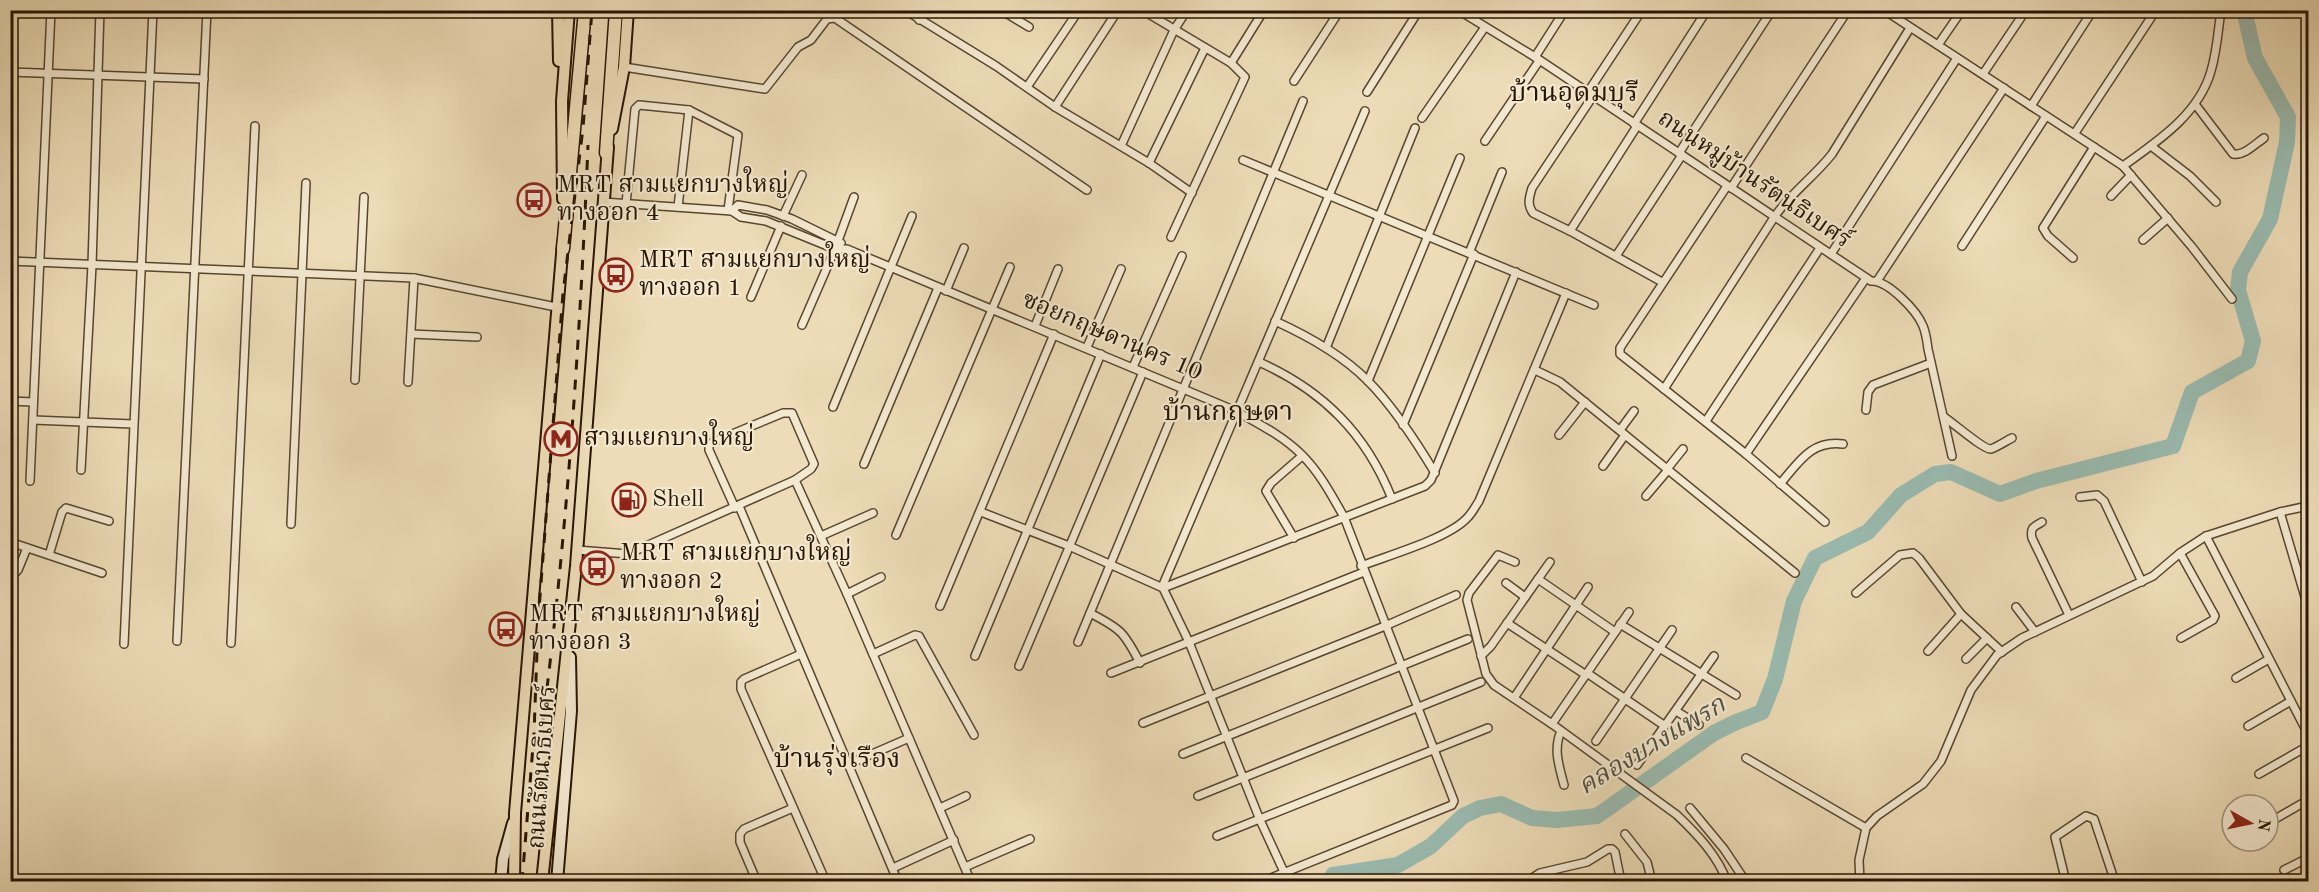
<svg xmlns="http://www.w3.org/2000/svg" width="2319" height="892" viewBox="0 0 2319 892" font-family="'Old Standard TT','Noto Serif Thai',serif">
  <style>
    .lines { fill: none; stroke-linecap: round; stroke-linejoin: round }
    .river { stroke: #99bbb0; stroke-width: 16 }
    .minor-casing { stroke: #58462e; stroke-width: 10 }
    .secondary-casing { stroke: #271400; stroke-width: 14 }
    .primary-casing { stroke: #271400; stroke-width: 14 }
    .motorway-casing { stroke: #271400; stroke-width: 15 }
    .minor { stroke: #f3e8d0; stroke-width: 7 }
    .secondary { stroke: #f3e8d0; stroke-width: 10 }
    .primary { stroke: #eddcb7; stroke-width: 10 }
    .motorway { stroke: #eddcb7; stroke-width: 12 }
    .rail { stroke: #271400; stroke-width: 3; stroke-dasharray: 10 10; stroke-linecap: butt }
    .labels { text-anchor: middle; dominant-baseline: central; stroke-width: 4.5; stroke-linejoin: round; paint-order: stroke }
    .street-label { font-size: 24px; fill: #271400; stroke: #f3e8d0 }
    .poi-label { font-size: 24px; fill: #271400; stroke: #f3e8d0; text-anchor: start }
    .water-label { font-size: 26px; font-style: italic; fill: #4f4e3e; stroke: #f3e8d0 }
    .quarter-label { font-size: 27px; fill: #271400; stroke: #f3e8d0 }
  </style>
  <rect width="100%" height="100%" fill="#eddcb7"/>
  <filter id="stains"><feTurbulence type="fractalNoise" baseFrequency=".00333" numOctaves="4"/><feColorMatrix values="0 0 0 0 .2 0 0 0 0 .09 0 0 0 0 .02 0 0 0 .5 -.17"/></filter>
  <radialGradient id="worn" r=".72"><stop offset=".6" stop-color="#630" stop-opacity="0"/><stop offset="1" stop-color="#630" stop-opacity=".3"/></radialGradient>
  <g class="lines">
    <path class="river" d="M1330,882L1333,875L1398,865L1431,846L1463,816L1480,808L1501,804L1532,818L1557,820L1597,816L1714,733L1734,723L1762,712L1775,679L1794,601L1815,558L1868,532L1901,495L1935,474L1951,472L2000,494L2036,481L2173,446L2192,392L2248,361L2253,341L2238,290L2240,272L2270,219L2287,142L2288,117L2255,58L2246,19V10"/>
    <defs>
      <g id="minor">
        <path d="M905,10L996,66L1055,107L1149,163L1192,193"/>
        <path d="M1001,10L1029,27"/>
        <path d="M1142,10L1231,63L1245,77L1171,237"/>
        <path d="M1458,10L1535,57L1871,281C1888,280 1917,311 1923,326C1926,333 1927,341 1928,349L1952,456"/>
        <path d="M1884,10L2123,166C2158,141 2199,114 2211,71C2217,51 2218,31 2221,10"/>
        <path d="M919,20L930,10"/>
        <path d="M1938,45L1962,10"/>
        <path d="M1535,57L1565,10"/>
        <path d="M1231,63L1264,10"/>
        <path d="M624,67L765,89L798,47L811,40L827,19L835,18L1087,190"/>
        <path d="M10,72L204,79"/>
        <path d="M1983,74L2026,10"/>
        <path d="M1294,81L1340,10"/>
        <path d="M1027,87L1079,10"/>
        <path d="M1367,92L1419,10"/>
        <path d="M1588,92L1642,10"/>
        <path d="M1593,96L1532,188C1529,198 1527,205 1533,213L1570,231L1662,282"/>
        <path d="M2195,104L2233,154C2244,156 2255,144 2264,138"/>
        <path d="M2031,106L2093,10"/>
        <path d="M1055,107L1118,10"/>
        <path d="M1422,118L1485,27"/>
        <path d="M1634,124L1707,10"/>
        <path d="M2075,133L2156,10"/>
        <path d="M1485,141L1539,61"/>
        <path d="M1121,146L1174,30L1187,10"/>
        <path d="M2151,146L2190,176L2216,202"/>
        <path d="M1679,153L1772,10"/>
        <path d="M1243,160L1594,305"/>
        <path d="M1149,163L1205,48"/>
        <path d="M2123,166L2192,247L2232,299"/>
        <path d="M1727,186L1620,348V354L1746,454L1825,522"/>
        <path d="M1731,188L1848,10"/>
        <path d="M2111,196L2131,175"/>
        <path d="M603,202L732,211L741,217L766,221L835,249H847L1236,411C1259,424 1283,436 1302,455C1320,473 1332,496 1344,517L1454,801L1452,805L1261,882"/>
        <path d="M626,204L635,109L639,105L689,110L738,135L728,210"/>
        <path d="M678,207L689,110"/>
        <path d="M732,211L738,205L767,210L792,219L841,243"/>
        <path d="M783,216L802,175"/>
        <path d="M1570,231L1637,126"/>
        <path d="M2143,240L2168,218"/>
        <path d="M1962,246L2046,116"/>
        <path d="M1469,253L1502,172"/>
        <path d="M1831,254L1957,58"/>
        <path d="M1616,256L1682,155"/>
        <path d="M2073,258L2048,236L2043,228L2094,147"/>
        <path d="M10,261L414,278L556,307"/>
        <path d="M1877,281L2004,88"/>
        <path d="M946,291L964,248"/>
        <path d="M751,297L781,226"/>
        <path d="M1275,321C1308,336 1342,355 1367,380C1392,405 1417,443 1435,473"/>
        <path d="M802,325L835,249L854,197"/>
        <path d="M1035,326L1058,269"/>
        <path d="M411,334L477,337"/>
        <path d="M1087,347L1121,269"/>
        <path d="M1326,348L1415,128"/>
        <path d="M1259,362C1322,390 1366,433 1392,499"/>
        <path d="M1133,367L1182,256"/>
        <path d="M1535,370L1560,382L1795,573"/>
        <path d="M355,380L364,197"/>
        <path d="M1368,381L1460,158"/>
        <path d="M408,382L414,278"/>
        <path d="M1664,389L1775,216C1791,193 1815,176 1832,154L1910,28"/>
        <path d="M10,401L33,402"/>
        <path d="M833,407L912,216"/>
        <path d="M1866,410L1868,392L1873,385L1931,363"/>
        <path d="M1944,417C1952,422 1984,450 1991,449C1997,447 2006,441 2012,438"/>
        <path d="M33,420L133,424"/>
        <path d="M1706,421L1820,248"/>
        <path d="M1403,425L1474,254"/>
        <path d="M1620,430L1634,411"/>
        <path d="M1559,435L1585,402"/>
        <path d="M1746,454L1866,278"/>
        <path d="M864,464L938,288"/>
        <path d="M1603,466L1625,435"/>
        <path d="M1667,469L1683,449"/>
        <path d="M81,470L92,265L100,10"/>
        <path d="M795,480L847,594L971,882"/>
        <path d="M30,481L51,10"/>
        <path d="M1780,484C1799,462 1811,440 1843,444"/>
        <path d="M1646,496L1668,470"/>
        <path d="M2080,497L2097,495L2104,501L2142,582"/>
        <path d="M739,506L898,882"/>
        <path d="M981,512L1069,546L1163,588L1189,642L1260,820L1284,872"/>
        <path d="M2280,512L2308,607"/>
        <path d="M2042,522C2033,527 2030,528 2032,538L2069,615"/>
        <path d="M291,524L306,183"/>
        <path d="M896,535L1010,267"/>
        <path d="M821,536L873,513"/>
        <path d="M2206,536L2308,734"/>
        <path d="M1294,538L1266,491L1271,483L1302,456"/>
        <path d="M10,542L102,573"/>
        <path d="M577,550L628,554L795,480L811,469L814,464L792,413H783L713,442L709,445V450L735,508"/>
        <path d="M2180,553L2215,616L2213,620L2181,638"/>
        <path d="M49,555L62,512L66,508L109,521"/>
        <path d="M1515,562L1498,555L1469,593L1467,600L1486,674L1494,685L1552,724L1677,815C1697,834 1718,856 1727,882"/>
        <path d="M1361,566C1389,555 1450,538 1468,517C1472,513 1475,507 1479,501L1566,293"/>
        <path d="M10,579L18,570L27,548"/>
        <path d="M1538,579L1615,632"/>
        <path d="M1506,583L1525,597"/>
        <path d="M1162,587L1365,111"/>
        <path d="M1163,588L1425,486L1431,480L1516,272"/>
        <path d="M1856,593L1900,555L1913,553L1919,558L1961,614L2002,652"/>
        <path d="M847,594L881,577"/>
        <path d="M940,606L1054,334"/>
        <path d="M2016,607L2035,632"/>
        <path d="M1090,613C1121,629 1124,632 1140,663"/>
        <path d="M1507,623L1586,675"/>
        <path d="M1620,624L1736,695"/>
        <path d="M177,641L207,10"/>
        <path d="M1078,642L1303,101"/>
        <path d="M231,643L255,126"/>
        <path d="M124,644L153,10"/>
        <path d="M1928,651L1961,614"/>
        <path d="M801,654L744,679L741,682V689L826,882"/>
        <path d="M873,654L915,635L919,636L974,735"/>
        <path d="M975,656L1101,354"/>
        <path d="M1481,656L1491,646L1550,562"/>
        <path d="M1966,659L1987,638"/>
        <path d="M1019,666L1143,372"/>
        <path d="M1111,673L1364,572"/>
        <path d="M1587,673L1665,726"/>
        <path d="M2236,678L2269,659"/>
        <path d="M1514,698L1588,587"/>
        <path d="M1676,711L1699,725"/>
        <path d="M1143,723L1385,626L1456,595"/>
        <path d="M1552,724L1629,612"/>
        <path d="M2248,726L2291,701"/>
        <path d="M1561,731C1553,749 1559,766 1564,785"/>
        <path d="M1596,741L1672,630"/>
        <path d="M1183,754L1468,639"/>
        <path d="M1746,758L1866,828"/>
        <path d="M849,764L909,738"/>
        <path d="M1637,765L1714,656"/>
        <path d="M2259,774L2308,746"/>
        <path d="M1198,796L1481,682"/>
        <path d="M940,808L966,796"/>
        <path d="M1690,808L1724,849L1746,882"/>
        <path d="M2270,822L2308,800"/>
        <path d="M1625,834L1647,862L1652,882"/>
        <path d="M1217,836L1488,728"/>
        <path d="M965,867L1030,839"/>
        <path d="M893,868L954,840"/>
        <path d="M2284,870L2308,858"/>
        <path d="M757,882L740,842V834L744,829L793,808"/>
        <path d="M1526,882L1540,873L1587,862L1608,849H1612L1615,852L1621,882"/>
        <path d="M1860,882L1859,860L1866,828L1877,816L1923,784L1941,761L1971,690L1997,655L2022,638L2153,576L2180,553L2206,536L2280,512L2308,506"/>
        <path d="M2066,882L2055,837L2086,816L2094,819L2115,882"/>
      </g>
      <g id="secondary">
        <path d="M501,882L503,859L513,823"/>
        <path d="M557,882L571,711L570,657"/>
      </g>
      <g id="primary">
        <path d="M558,10L559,61"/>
        <path d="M612,129L624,67L628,10"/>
        <path d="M563,199L562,101L569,10"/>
        <path d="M514,882L515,813L563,242"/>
        <path d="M542,882L576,566L608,147"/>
      </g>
      <g id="motorway">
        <path d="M606,153L616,10"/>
        <path d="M563,249L585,10"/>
      </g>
    </defs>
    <use href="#minor" class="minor-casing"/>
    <use href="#secondary" class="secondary-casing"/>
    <use href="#primary" class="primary-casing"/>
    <use href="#motorway" class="motorway-casing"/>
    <use href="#minor" class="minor"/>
    <use href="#secondary" class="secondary"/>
    <use href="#primary" class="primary"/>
    <use href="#motorway" class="motorway"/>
    <g class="rail">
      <path d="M542,728C567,535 580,340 588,145"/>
      <path d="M522,882L534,734L538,623L563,293L583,128L592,10"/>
    </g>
  </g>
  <defs>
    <symbol id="bus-ring" viewBox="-11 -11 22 22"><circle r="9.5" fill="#f3e8d0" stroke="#8f2418" stroke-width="1.5"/><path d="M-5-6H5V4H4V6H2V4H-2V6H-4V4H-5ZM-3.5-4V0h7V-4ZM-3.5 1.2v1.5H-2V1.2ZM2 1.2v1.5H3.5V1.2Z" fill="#8f2418"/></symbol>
    <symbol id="metro-ring" viewBox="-11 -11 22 22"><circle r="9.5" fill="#f3e8d0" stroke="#8f2418" stroke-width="1.5"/><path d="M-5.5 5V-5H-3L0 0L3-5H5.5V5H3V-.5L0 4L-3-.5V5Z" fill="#8f2418"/></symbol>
    <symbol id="fuel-ring" viewBox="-11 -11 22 22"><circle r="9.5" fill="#f3e8d0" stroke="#8f2418" stroke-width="1.5"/><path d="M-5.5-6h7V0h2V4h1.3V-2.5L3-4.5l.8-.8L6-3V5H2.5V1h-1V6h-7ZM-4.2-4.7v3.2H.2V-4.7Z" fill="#8f2418"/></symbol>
  </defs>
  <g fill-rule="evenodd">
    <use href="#bus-ring" x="515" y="181" width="38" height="38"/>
    <use href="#bus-ring" x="597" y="256" width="38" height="38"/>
    <use href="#metro-ring" x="542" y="420" width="38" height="38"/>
    <use href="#fuel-ring" x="610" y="481" width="38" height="38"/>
    <use href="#bus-ring" x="578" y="549" width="38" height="38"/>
    <use href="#bus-ring" x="487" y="610" width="38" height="38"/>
  </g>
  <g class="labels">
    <g class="street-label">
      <text transform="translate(1754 180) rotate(34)">ถนนหมู่บ้านรัตนธิเบศร์</text>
      <text transform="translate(1112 337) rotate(23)">ซอยกฤษดานคร 10</text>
      <text transform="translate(543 767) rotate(-86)">ถนนรัตนาธิเบศร์</text>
    </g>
    <g class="poi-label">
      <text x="557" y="186">MRT สามแยกบางใหญ่<tspan x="557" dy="28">ทางออก 4</tspan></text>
      <text x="639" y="261">MRT สามแยกบางใหญ่<tspan x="639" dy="28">ทางออก 1</tspan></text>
      <text x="584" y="439">สามแยกบางใหญ่</text>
      <text x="652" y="500">Shell</text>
      <text x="620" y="554">MRT สามแยกบางใหญ่<tspan x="620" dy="28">ทางออก 2</tspan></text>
      <text x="529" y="615">MRT สามแยกบางใหญ่<tspan x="529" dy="28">ทางออก 3</tspan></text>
    </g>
    <g class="water-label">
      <text transform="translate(1652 746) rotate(-31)">คลองบางแพรก</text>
    </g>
    <g class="quarter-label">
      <text x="1574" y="93">บ้านอุดมบุรี</text>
      <text x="1228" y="412">บ้านกฤษดา</text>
      <text x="837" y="759">บ้านรุ่งเรือง</text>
    </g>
  </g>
  <rect width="2319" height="892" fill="none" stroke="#eddcb7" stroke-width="36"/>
  <rect x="12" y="12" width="2295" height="868" fill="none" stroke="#271400" stroke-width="3"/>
  <rect x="18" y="18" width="2283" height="856" fill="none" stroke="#271400" stroke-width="1.5"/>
  <g transform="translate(2250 823) rotate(99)"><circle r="28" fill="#f3e8d0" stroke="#a1937d" stroke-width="1.5"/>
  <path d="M0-4.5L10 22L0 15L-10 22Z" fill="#8f2418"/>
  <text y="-9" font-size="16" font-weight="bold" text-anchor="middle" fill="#271400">N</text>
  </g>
  <rect width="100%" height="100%" filter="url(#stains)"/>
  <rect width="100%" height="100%" fill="url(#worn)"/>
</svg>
